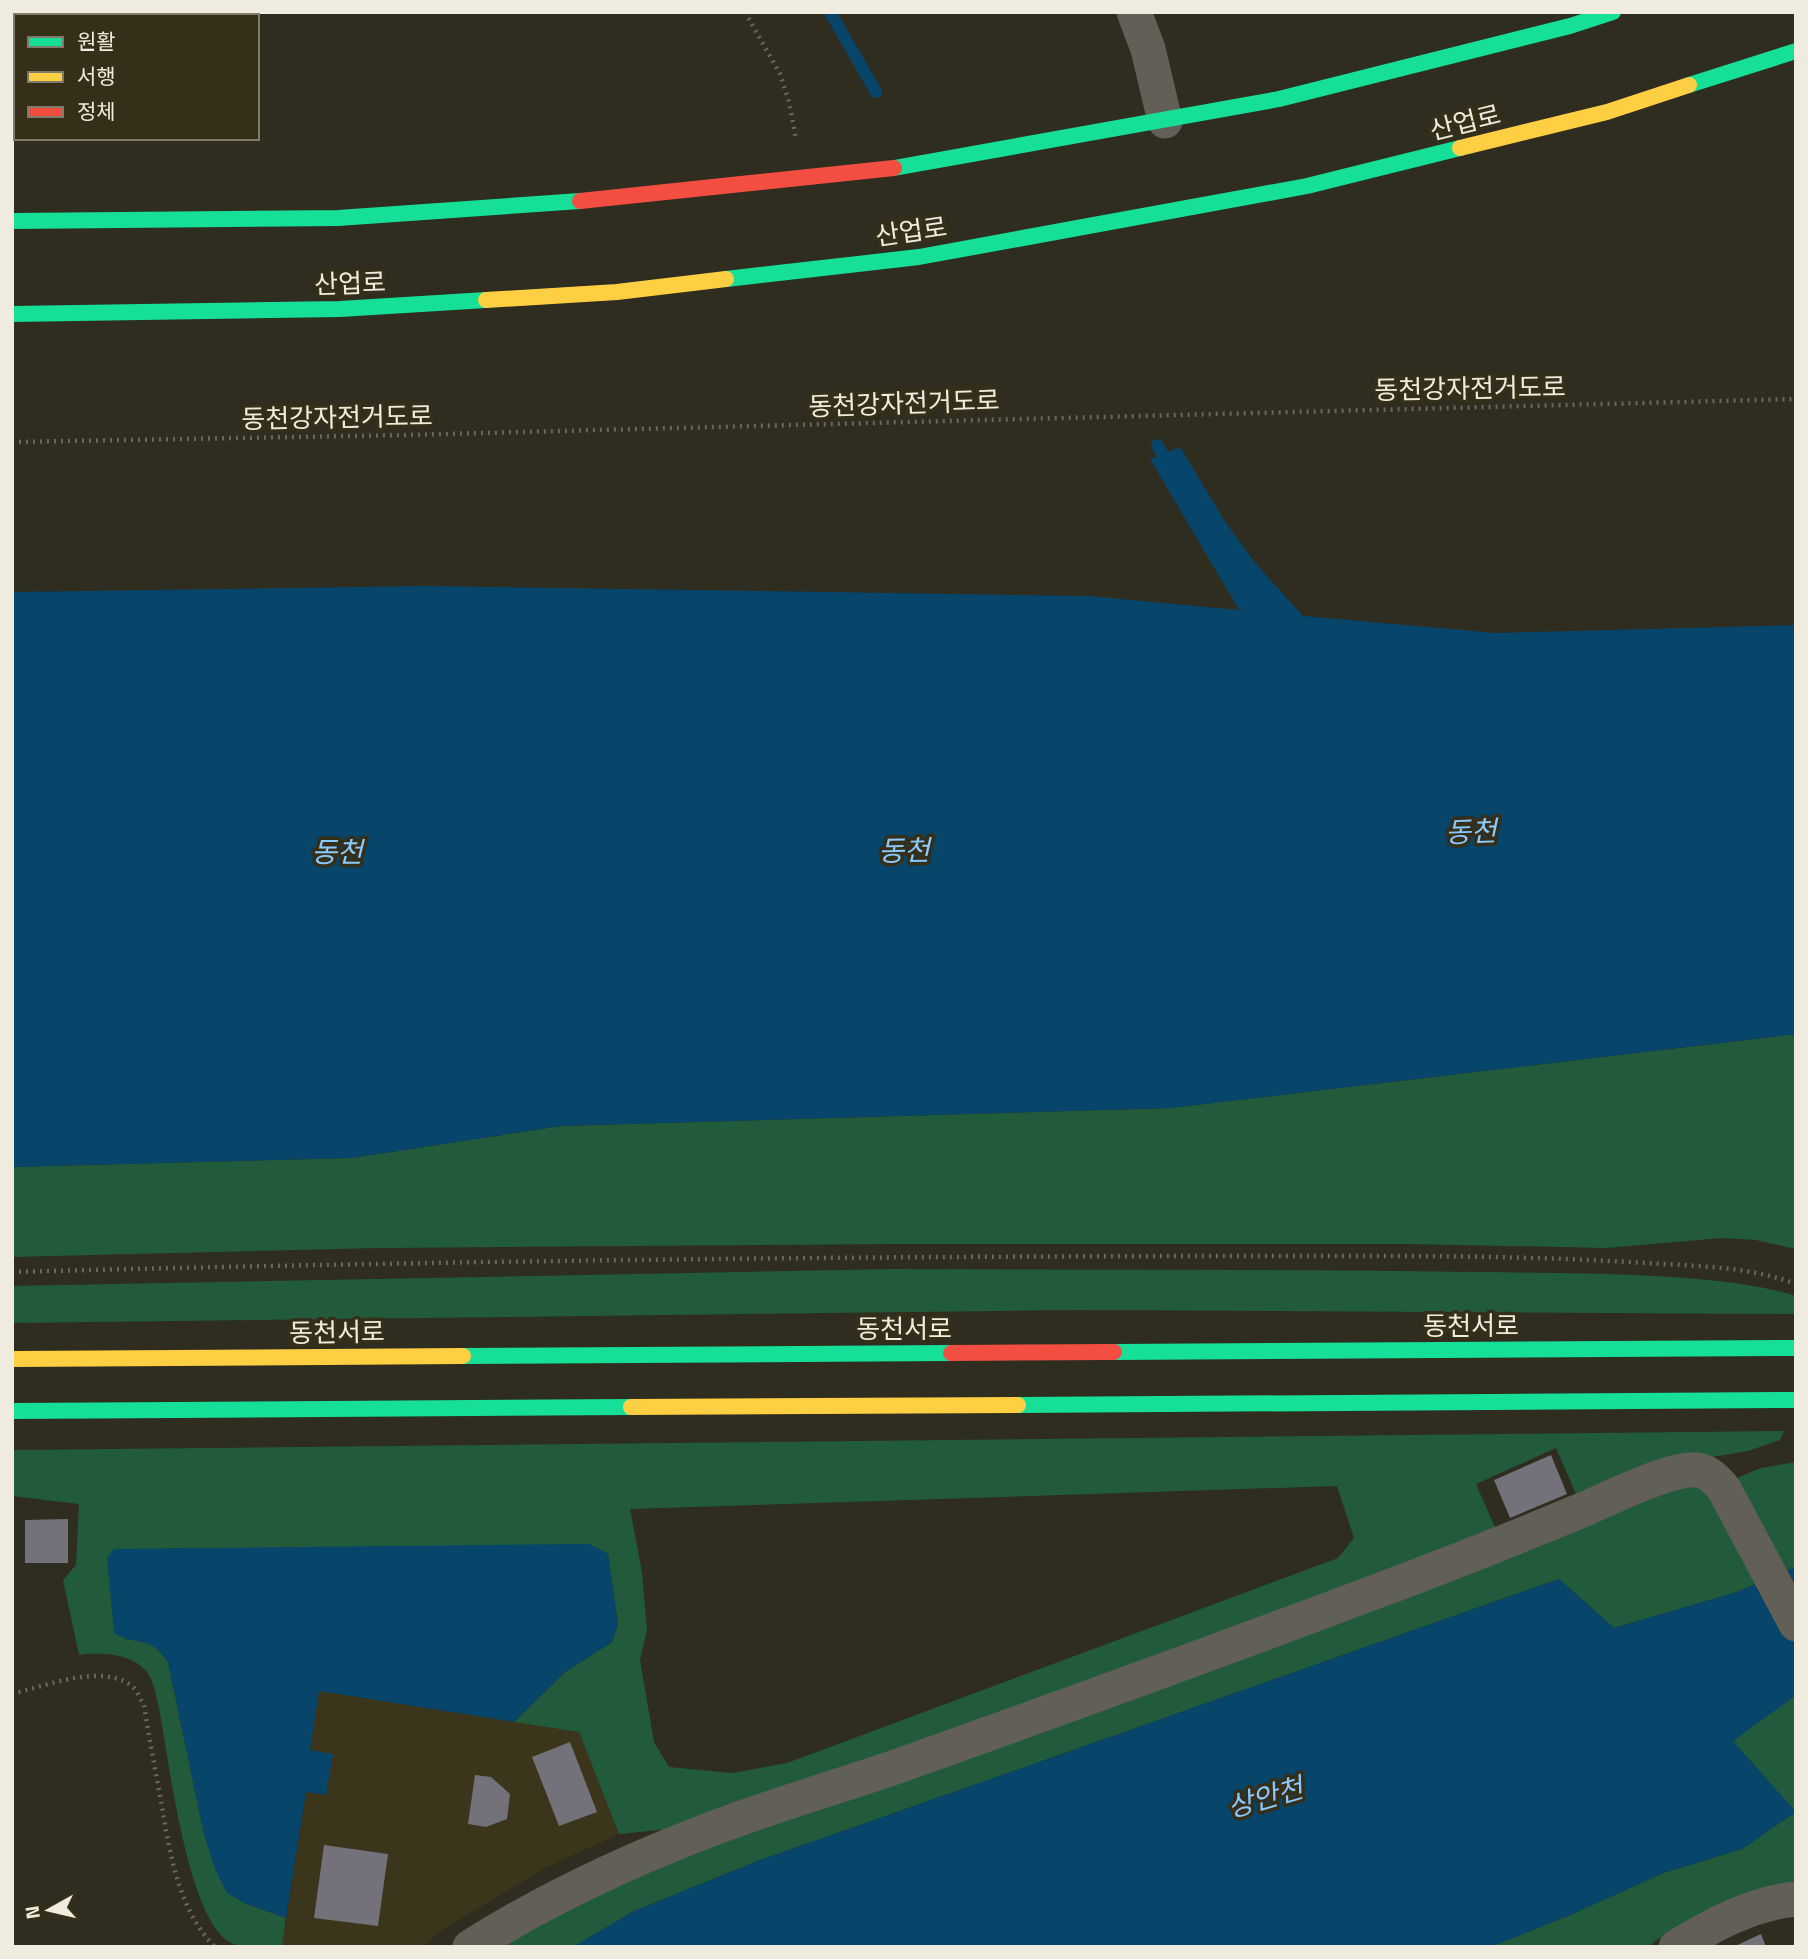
<svg xmlns="http://www.w3.org/2000/svg" width="1808" height="1959" viewBox="0 0 1808 1959" font-family="'Titillium Web','Noto Sans KR',sans-serif">
  <style>
    .built { fill: #3b351b }
    .green { fill: #215b3b; fill-rule: evenodd }
    .water { fill: #07456a }
    .lines { fill: none; stroke-linecap: round; stroke-linejoin: round }
    .stream { stroke: #07456a; stroke-width: 12 }
    .building { fill: #73727a }
    .path { stroke: #69675e; stroke-width: 4.5; stroke-dasharray: 2 5; stroke-linecap: butt }
    .street { stroke: #615f56; stroke-width: 35 }
    .fast { stroke: #16e098; stroke-width: 16 }
    .slow { stroke: #ffcf43; stroke-width: 16 }
    .jam { stroke: #f24e42; stroke-width: 16 }
    .labels { text-anchor: middle; dominant-baseline: central; stroke-width: 7; stroke-linejoin: round; paint-order: stroke }
    .street-label { font-size: 26px; fill: #efecdf; stroke: #352f1a }
    .water-label { font-size: 28px; font-style: italic; fill: #8ac9fe; stroke: #352f1a }
  </style>
  <rect width="100%" height="100%" fill="#2f2c20"/>
  <path class="built" d="M319,1691L579,1732L619,1834L545,1868L437,1933L423,1947H282L306,1792L333,1755L309,1750Z"/>
  <g class="green">
    <path d="M1796,1034V1249L1756,1240L1722,1238L1606,1248L1407,1244H895L378,1248L12,1257V1167L352,1158L561,1126L1171,1108Z"/>
    <path d="M894,1269C1089,1270 1285,1269 1480,1272C1539,1273 1597,1273 1655,1276C1702,1279 1751,1282 1796,1296V1314L1073,1310L12,1323V1286Z"/>
    <path d="M1784,1431L1780,1440L1748,1451L1701,1459L1579,1501L1556,1448L1476,1484L1497,1532L1438,1556L671,1829L619,1834L579,1732L514,1722L565,1672L612,1642L618,1624L608,1554L589,1544L124,1639C148,1642 154,1642 168,1662L204,1834L244,1903L286,1918L282,1947C263,1947 240,1951 225,1939C186,1906 169,1761 159,1708C156,1696 154,1681 146,1671C131,1653 100,1652 79,1655L63,1580L76,1565L79,1504L12,1496V1450ZM1337,1486L1354,1538L1338,1558L787,1763L732,1773L669,1767L654,1742L640,1660L647,1630L642,1572L630,1509Z"/>
    <path d="M1796,1462V1567L1737,1592L1614,1628L1559,1579L755,1862L632,1912L573,1947H504L531,1929L666,1860L1644,1493L1737,1481L1739,1477L1761,1468Z"/>
    <path d="M1796,1695V1889C1745,1903 1690,1912 1648,1947H1490L1568,1916L1663,1873L1742,1849L1795,1812L1732,1741Z"/>
  </g>
  <g class="water">
    <path d="M1180,447L1226,523L1257,565L1303,616L1496,633L1796,625V1034L1171,1108L561,1126L352,1158L12,1167V592L425,586L1088,596L1239,610L1150,459Z"/>
    <path d="M589,1544L608,1554L618,1624L612,1642L565,1672L514,1722L319,1691L310,1750L333,1754L326,1795L306,1792L286,1918L244,1903L227,1893L215,1869L204,1834L168,1662C149,1634 139,1647 114,1633L107,1558L114,1549Z"/>
    <path d="M1796,1567V1695L1733,1741L1796,1812L1742,1849L1663,1873L1568,1916L1490,1947H573L632,1912L755,1862L1559,1579L1614,1628L1737,1592Z"/>
  </g>
  <g class="lines">
    <g class="stream">
      <path d="M830,12L876,92"/>
      <path d="M1157,445L1170,466"/>
    </g>
  </g>
  <g class="building">
    <path d="M1551,1455L1567,1494L1510,1518L1494,1480Z"/>
    <path d="M68,1519V1563H25V1520Z"/>
    <path d="M570,1742L597,1812L559,1826L532,1757Z"/>
    <path d="M475,1775L491,1777L510,1794L507,1819L486,1827L468,1824Z"/>
    <path d="M324,1845L388,1854L378,1926L314,1918Z"/>
    <path d="M1761,1934L1766,1947H1733Z"/>
  </g>
  <g class="lines">
    <g class="path">
      <path d="M158,12L159,16"/>
      <path d="M745,12L780,74L789,102L796,139"/>
      <path d="M12,77H16"/>
      <path d="M12,442L406,435L1796,399"/>
      <path d="M12,1272C431,1261 850,1256 1268,1256C1394,1256 1520,1255 1645,1263C1695,1266 1748,1266 1796,1284"/>
      <path d="M12,1694C45,1686 102,1663 132,1686C137,1690 140,1699 144,1705C149,1737 155,1769 161,1801C170,1852 177,1908 215,1947"/>
    </g>
    <g class="street">
      <path d="M1134,12L1148,49L1165,121"/>
      <path d="M470,1947C543,1901 621,1864 701,1833C767,1807 835,1788 901,1765C1061,1708 1221,1650 1380,1590C1448,1565 1515,1538 1582,1510C1610,1498 1662,1472 1690,1470C1705,1468 1715,1478 1724,1489L1796,1624"/>
      <path d="M1676,1947C1713,1925 1752,1903 1796,1899"/>
    </g>
    <g class="fast">
      <path d="M1689,85L1796,51"/>
      <path d="M894,168L1279,99L1570,26L1613,12"/>
      <path d="M12,221L338,218L580,201"/>
      <path d="M726,279L919,257L1307,186L1460,148"/>
      <path d="M12,314L340,309L486,300"/>
      <path d="M1114,1352L1796,1348"/>
      <path d="M463,1356L951,1353"/>
      <path d="M1018,1405L1796,1400"/>
      <path d="M12,1411L631,1407"/>
    </g>
    <g class="slow">
      <path d="M1460,148L1607,112L1689,85"/>
      <path d="M486,300L617,292L726,279"/>
      <path d="M12,1359L463,1356"/>
      <path d="M631,1407L1018,1405"/>
    </g>
    <g class="jam">
      <path d="M580,201L894,168"/>
      <path d="M951,1353L1114,1352"/>
    </g>
  </g>
  <g class="labels">
    <g class="street-label">
      <text transform="translate(1465 122) rotate(-14)">산업로</text>
      <text transform="translate(911 231) rotate(-8)">산업로</text>
      <text transform="translate(350 283) rotate(-2)">산업로</text>
      <text transform="translate(1470 388) rotate(-1)">동천강자전거도로</text>
      <text transform="translate(904 403) rotate(-2)">동천강자전거도로</text>
      <text transform="translate(337 417) rotate(-1)">동천강자전거도로</text>
      <text x="1471" y="1325">동천서로</text>
      <text x="904" y="1328">동천서로</text>
      <text transform="translate(337 1332) rotate(-1)">동천서로</text>
    </g>
    <g class="water-label">
      <text transform="translate(1471 831) rotate(-2)">동천</text>
      <text transform="translate(904 850) rotate(-1)">동천</text>
      <text x="337" y="851">동천</text>
      <text transform="translate(1265 1797) rotate(-16)">상안천</text>
    </g>
  </g>
  <rect width="1808" height="1959" fill="none" stroke="#efecdf" stroke-width="28"/>
  <rect x="14" y="14" width="245" height="126" fill="#352f1a" stroke="#7f7b69" stroke-width="2"/>
  <rect x="28" y="37" width="35" height="10" fill="#16e098" stroke="#7f7b69" stroke-width="2"/>
  <text x="77" y="49" font-size="21" fill="#efecdf">원활</text>
  <rect x="28" y="72" width="35" height="10" fill="#ffcf43" stroke="#7f7b69" stroke-width="2"/>
  <text x="77" y="84" font-size="21" fill="#efecdf">서행</text>
  <rect x="28" y="107" width="35" height="10" fill="#f24e42" stroke="#7f7b69" stroke-width="2"/>
  <text x="77" y="119" font-size="21" fill="#efecdf">정체</text>
  <g transform="translate(49 1910) rotate(262)" stroke="#352f1a" stroke-width="5" paint-order="stroke">
  <path d="M0-5L12 26L0 18L-12 26Z" fill="#efecdf"/>
  <text y="-10" font-size="19" font-weight="bold" text-anchor="middle" fill="#efecdf">N</text>
  </g>
</svg>
